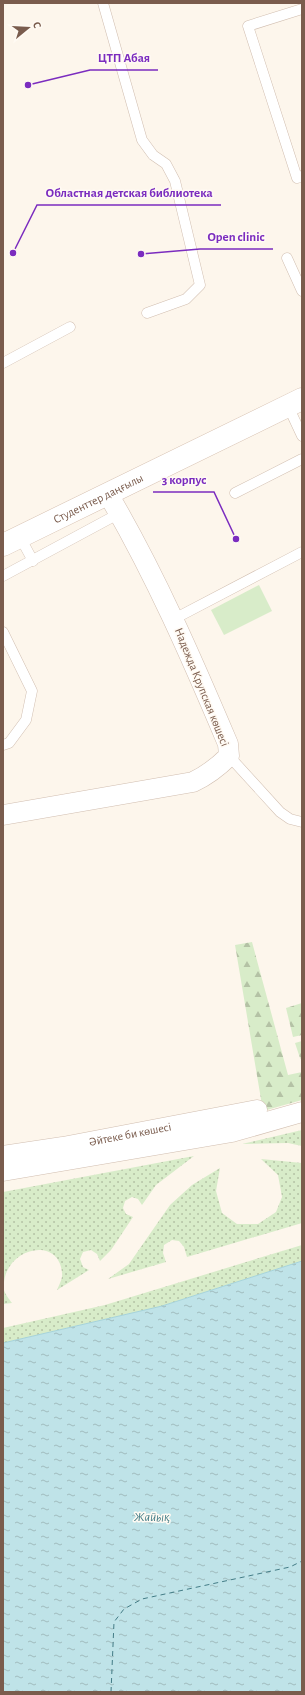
<svg xmlns="http://www.w3.org/2000/svg" width="305" height="1695" viewBox="0 0 305 1695" font-family="'Alegreya Sans',sans-serif">
  <style>
    .grass { fill: url(#grass-dots) }
    .forest { fill: url(#forest-firs) }
    .pitch { fill: #d8ecc9 }
    .water { fill: url(#water-ripples); stroke: #a5d3da }
    .lines { fill: none; stroke-linecap: round; stroke-linejoin: round }
    .ferry { stroke: #437c86; stroke-width: 1; stroke-dasharray: 5 4; stroke-linecap: butt }
    .lane-casing { stroke: #d1beb0; stroke-width: 11 }
    .street-casing { stroke: #d1beb0; stroke-width: 21 }
    .secondary-casing { stroke: #d6c0b0; stroke-width: 23 }
    .lane { stroke: #fff; stroke-width: 10 }
    .street { stroke: #fff; stroke-width: 20 }
    .secondary { stroke: #fff; stroke-width: 22 }
    .labels { text-anchor: middle; dominant-baseline: central; stroke-width: 3; stroke-linejoin: round; paint-order: stroke }
    .street-label { font-size: 12px; fill: #7a5c4d; stroke: #fffaf3 }
    .water-label { font-size: 13px; font-style: italic; fill: #437c86; stroke: #fffaf3 }
    .leader { fill: none; stroke: #7b2cbf; stroke-width: 1.5 }
    .callout-dot { fill: #7b2cbf; stroke: #fffaf3; stroke-width: 1.5 }
    .callout-label { font-size: 13px; text-anchor: middle; font-weight: bold; fill: #7b2cbf; stroke: #fffaf3; stroke-width: 3; stroke-linejoin: round; paint-order: stroke }
  </style>
  <defs>
    <pattern id="grass-dots" width="8" height="8" patternUnits="userSpaceOnUse"><rect width="8" height="8" fill="#d8ecc9"/><path d="M2 2h.1M6 6h.1" fill="none" stroke="#b4c2a5" stroke-width="1.8" stroke-linecap="round"/></pattern>
    <pattern id="forest-firs" width="22" height="20" patternUnits="userSpaceOnUse"><rect width="22" height="20" fill="#d8ecc9"/><path d="M5 1l3.5 6h-7zM16 11l3.5 6h-7z" fill="#b4c2a5"/></pattern>
    <pattern id="water-ripples" width="26" height="14" patternUnits="userSpaceOnUse"><rect width="26" height="14" fill="#bfe3e8"/><path d="M2 4q2-2 4 0t4 0M15 11q2-2 4 0t4 0" fill="none" stroke="#a0bbbe"/></pattern>
  </defs>
  <rect width="100%" height="100%" fill="#fdf6ec"/>
  <g class="grass">
    <path d="M302,1130V1146L288,1143L242,1144Z"/>
    <path d="M194,1156L156,1185L142,1205L138,1199L132,1197L125,1201L123,1208L126,1214L133,1217L111,1250L100,1261L97,1254L91,1250L83,1252L80,1259L83,1267L89,1270L57,1290C59,1285 63,1278 62,1273C59,1233 0,1249 4,1290C5,1294 9,1299 12,1303L3,1304V1192Z"/>
    <path d="M261,1159L302,1163V1223L187,1257L184,1247L179,1241L172,1240L164,1245L163,1253L166,1262L108,1279L129,1264L170,1205L192,1185L220,1168L216,1191L222,1213L237,1224H258L276,1212L282,1197L278,1175Z"/>
    <path d="M302,1245V1261L162,1306L3,1343V1328L105,1305Z"/>
  </g>
  <g class="forest">
    <path d="M252,942L288,1075L302,1072V1100L263,1111L235,945Z"/>
    <path d="M302,1003V1035L293,1037L286,1008Z"/>
    <path d="M302,1041V1061L300,1058L295,1043Z"/>
  </g>
  <path class="pitch" d="M259,585L272,611L224,635L211,610Z"/>
  <path class="water" d="M302,1261V1692H3V1343L162,1306Z"/>
  <g class="lines">
    <path class="ferry" d="M111,1692L114,1622L124,1609L142,1599L290,1567L302,1561"/>
    <defs>
      <g id="lane">
        <path d="M103,3L142,140L153,155L166,164L175,181L200,285L186,299L147,313"/>
        <path d="M302,9L248,26L297,178L302,176"/>
        <path d="M287,258L302,291"/>
        <path d="M3,363L70,327"/>
        <path d="M288,406L302,436"/>
        <path d="M235,493L302,459"/>
        <path d="M20,537L33,561"/>
        <path d="M3,576L120,513"/>
        <path d="M174,619L302,552"/>
        <path d="M3,632L32,691L26,720L9,743L3,745"/>
        <path d="M229,756L280,812L290,819L302,822"/>
      </g>
      <g id="street">
        <path d="M3,815L193,782C208,775 218,767 229,756L228,744C192,659 155,574 108,494"/>
        <path id="s1" d="M3,1156L63,1147L257,1110"/>
        <path d="M3,1171L232,1132L302,1112"/>
      </g>
      <g id="secondary">
        <path id="s2" d="M3,545L302,399"/>
      </g>
    </defs>
    <use href="#lane" class="lane-casing"/>
    <use href="#street" class="street-casing"/>
    <use href="#secondary" class="secondary-casing"/>
    <use href="#lane" class="lane"/>
    <use href="#street" class="street"/>
    <use href="#secondary" class="secondary"/>
  </g>
  <g class="labels">
    <g class="street-label">
      <text stroke="none"><textPath href="#s2" startOffset="106">Студенттер даңғылы</textPath></text>
      <text transform="translate(202 687) rotate(68)">Надежда Крупская көшесі</text>
      <text stroke="none"><textPath href="#s1" startOffset="129">Әйтеке би көшесі</textPath></text>
    </g>
    <g class="water-label">
      <text x="152" y="1517">Жайық</text>
    </g>
  </g>
  <path class="leader" d="M28 85L90 70H158M13 253L37 205H221M141 254L200 249H273M236 539L214 492H153"/>
  <g class="callout-dot">
    <circle cx="28" cy="85" r="4"/>
    <circle cx="13" cy="253" r="4"/>
    <circle cx="141" cy="254" r="4"/>
    <circle cx="236" cy="539" r="4"/>
  </g>
  <g class="callout-label">
    <text x="124" y="62">ЦТП Абая</text>
    <text x="129" y="197">Областная детская библиотека</text>
    <text x="236" y="241">Open clinic</text>
    <text x="184" y="484">3 корпус</text>
  </g>
  <rect width="305" height="1695" fill="none" stroke="#7a5c4d" stroke-width="8"/>
  <g transform="translate(28 28) rotate(72)" stroke="#fffaf3" stroke-width="3" paint-order="stroke">
  <path d="M0-3L7 15L0 10L-7 15Z" fill="#7a5c4d"/>
  <text y="-6" font-size="11" font-weight="bold" text-anchor="middle" fill="#7a5c4d">С</text>
  </g>
</svg>
